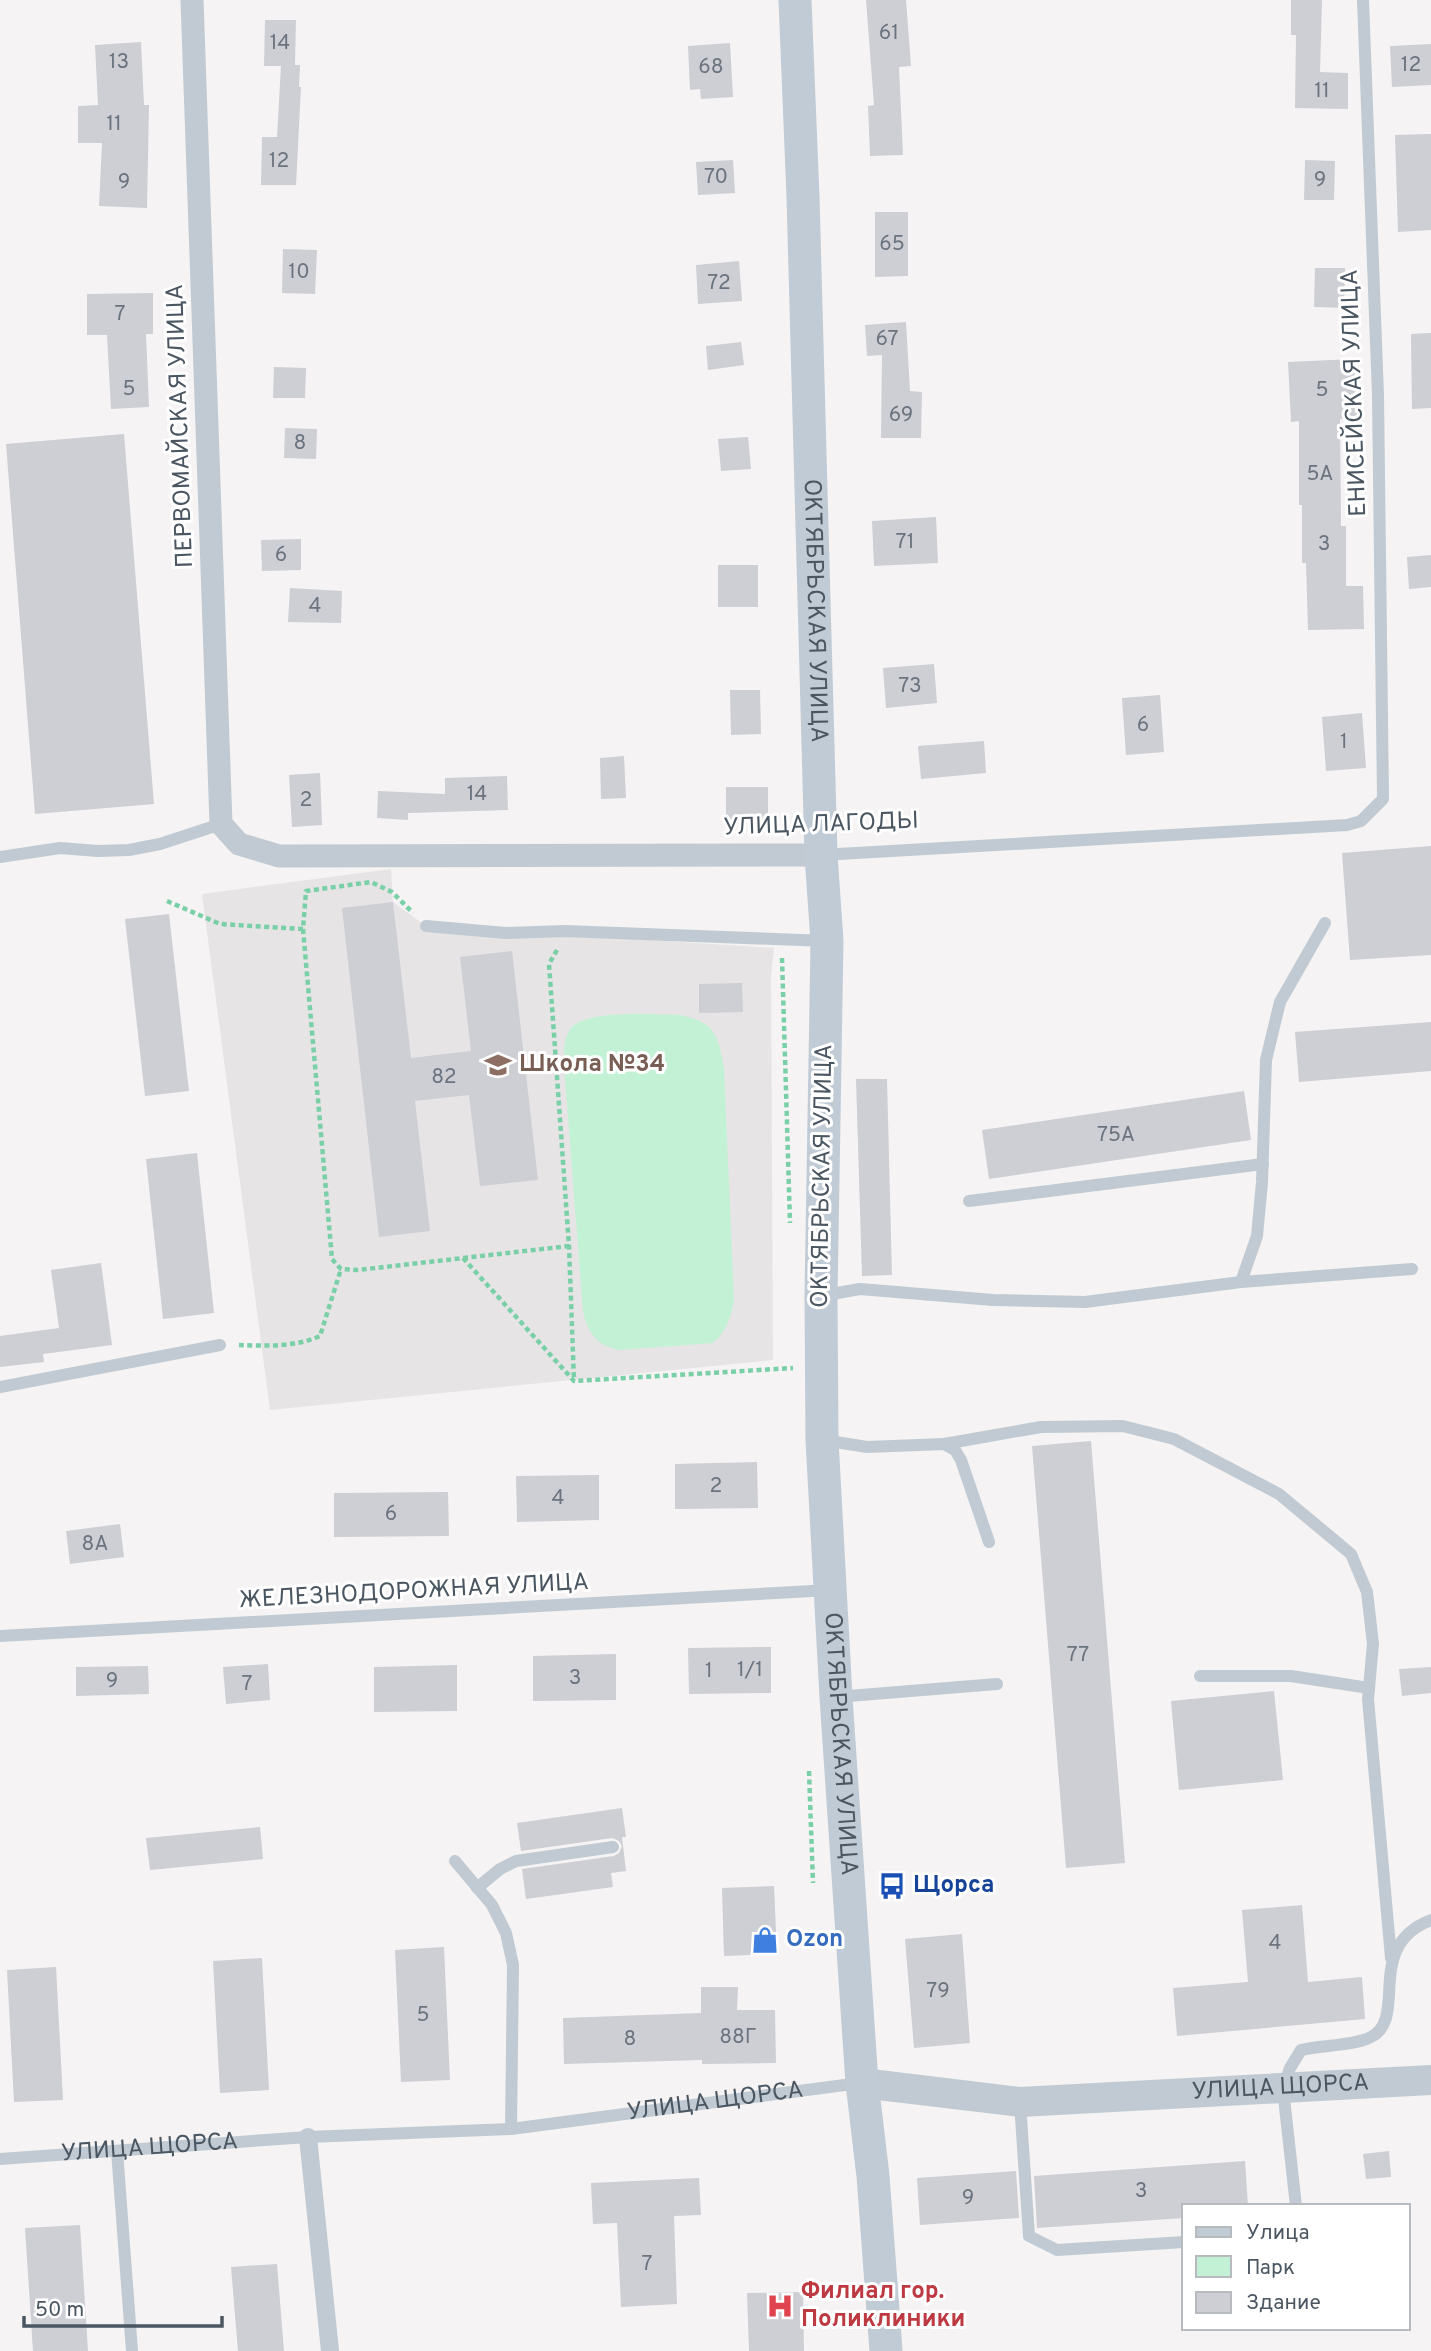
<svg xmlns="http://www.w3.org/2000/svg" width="1431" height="2351" viewBox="0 0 1431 2351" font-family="Overpass,sans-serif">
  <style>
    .education { fill: #e6e4e5 }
    .green { fill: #c3f1d5 }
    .building { fill: #cdcfd5 }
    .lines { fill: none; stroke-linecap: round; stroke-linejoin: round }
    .path { stroke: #7ad0a6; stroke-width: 4.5; stroke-dasharray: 5 3.5; stroke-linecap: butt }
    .service { stroke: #c1cad2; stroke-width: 12 }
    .pedestrian { stroke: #c1cad2; stroke-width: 18 }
    .minor { stroke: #c1cad2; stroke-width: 23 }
    .tertiary { stroke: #c1cad2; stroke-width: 30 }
    .secondary { stroke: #c1cbd6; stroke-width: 33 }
    .labels { text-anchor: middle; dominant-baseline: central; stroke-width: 6; stroke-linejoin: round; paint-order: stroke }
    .number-label { font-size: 21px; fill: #6b747e }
    .street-label { font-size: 24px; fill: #4a5661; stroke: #fff }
    .education-label { font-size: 24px; font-weight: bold; fill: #785e54; stroke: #fff; text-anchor: start }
    .transit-label { font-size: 24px; font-weight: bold; fill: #164399; stroke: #fff; text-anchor: start }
    .shop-label { font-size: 24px; font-weight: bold; fill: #366cbe; stroke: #fff; text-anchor: start }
    .health-label { font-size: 24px; font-weight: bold; fill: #be3a42; stroke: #fff; text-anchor: start }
  </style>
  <rect width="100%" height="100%" fill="#f5f3f3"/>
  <path class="education" d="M391,869L393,902L426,926L774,948L771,976L773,1360L270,1410L202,894Z"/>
  <path class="green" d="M680,1015C715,1022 718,1035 724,1068L734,1301C730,1318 727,1331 713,1343L619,1350C596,1345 588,1333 583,1311L564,1065C564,1053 563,1038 571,1028C587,1009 655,1015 680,1015Z"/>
  <g class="building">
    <path d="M866,0H906L911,66L899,67L903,155L870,156L868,106L874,105Z"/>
    <path d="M1291,0H1322L1320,72L1348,73V109L1295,108L1296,35H1291Z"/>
    <path d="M265,20H296L295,65H300L299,87H301L296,185H261L262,137H277L281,66H264Z"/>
    <path d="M141,42L144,105H149L147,208L99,206L102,143H78V106L98,105L95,45Z"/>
    <path d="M730,43L733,97L701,99L700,89L690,90L688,46Z"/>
    <path d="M1431,44V85L1392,87L1390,46Z"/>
    <path d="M1431,134V230L1398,232L1395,135Z"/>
    <path d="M733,160L735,193L698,195L696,162Z"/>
    <path d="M1305,160L1335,161L1334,200H1304Z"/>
    <path d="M875,212H908V276L875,277Z"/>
    <path d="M283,249L317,250L315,294L282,293Z"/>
    <path d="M739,261L742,301L698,304L696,265Z"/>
    <path d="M1315,268H1345L1344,308L1314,307Z"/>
    <path d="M153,293V334H146L149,407L111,409L107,335H87V294Z"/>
    <path d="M906,322L910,391L922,392L921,438H881L882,355L867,356L865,325Z"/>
    <path d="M1431,333V408L1412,409L1411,334Z"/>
    <path d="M741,342L744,365L708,370L706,346Z"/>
    <path d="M1354,359L1357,418L1340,419L1341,526H1346V586H1363L1364,629L1308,630L1306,563H1302V505H1299V421L1291,422L1288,362Z"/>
    <path d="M274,367L306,368L305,398H273Z"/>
    <path d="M285,428L317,429L316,459L284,458Z"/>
    <path d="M124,434L154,804L35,814L6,444Z"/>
    <path d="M748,437L751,469L721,471L718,439Z"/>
    <path d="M936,517L938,563L874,566L872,521Z"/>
    <path d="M301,539V570L262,571L261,540Z"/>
    <path d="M1431,555V587L1409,589L1407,557Z"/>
    <rect x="718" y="565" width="40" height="42"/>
    <path d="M290,588L342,591L341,623L288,622Z"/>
    <path d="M934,664L937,703L886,708L883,668Z"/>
    <path d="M730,690H760L761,734L731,735Z"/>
    <path d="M1160,695L1164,752L1126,755L1122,698Z"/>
    <path d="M1362,713L1366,768L1326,771L1322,717Z"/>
    <path d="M984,741L986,773L921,779L918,746Z"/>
    <path d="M624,756L626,798L601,799L600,758Z"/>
    <path d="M320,773L322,825L292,827L289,775Z"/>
    <path d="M507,776L508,810L408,813V820L377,818L378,791L445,794V778Z"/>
    <rect x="726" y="787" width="42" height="34"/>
    <path d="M1431,846V955L1350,960L1342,853Z"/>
    <path d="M393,902L411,1058L471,1051L460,957L512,951L538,1180L480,1186L469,1095L415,1101L430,1231L379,1237L342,908Z"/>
    <path d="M169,914L189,1091L145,1096L125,919Z"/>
    <path d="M742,983L743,1012L699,1013V984Z"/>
    <path d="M1431,1022V1071L1299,1082L1295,1032Z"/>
    <path d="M856,1079H887L892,1275L862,1276Z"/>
    <path d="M1244,1091L1251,1140L989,1179L982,1130Z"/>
    <path d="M197,1153L214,1313L163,1319L146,1159Z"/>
    <path d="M101,1263L112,1345L43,1354L44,1362L0,1367V1336L59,1328L51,1270Z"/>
    <path d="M1091,1441L1125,1863L1066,1868L1032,1446Z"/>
    <path d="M757,1462L758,1508L675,1509V1464Z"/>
    <path d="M599,1475V1520L517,1522L516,1476Z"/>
    <path d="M448,1492L449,1536L334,1537V1493Z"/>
    <path d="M120,1524L124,1557L70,1564L66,1531Z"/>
    <path d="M771,1647V1693L689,1694L688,1648Z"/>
    <path d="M616,1654V1700L533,1701V1656Z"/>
    <path d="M268,1664L270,1700L226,1704L223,1667Z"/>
    <path d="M457,1665V1711L374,1712V1667Z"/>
    <path d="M148,1666L149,1694L76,1696V1667Z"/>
    <path d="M1431,1667V1693L1402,1696L1399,1669Z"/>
    <path d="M1274,1691L1283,1780L1179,1790L1171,1701Z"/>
    <path d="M622,1808L626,1837H622L626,1871L611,1873L613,1887L526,1899L522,1869L614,1856L619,1853L622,1846L619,1841L612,1838L521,1851L517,1823Z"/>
    <path d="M260,1827L263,1859L150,1870L146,1838Z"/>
    <path d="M774,1886L777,1954L724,1956L722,1888Z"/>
    <path d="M1302,1905L1308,1982L1362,1977L1365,2019L1177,2036L1173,1988L1248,1982L1242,1910Z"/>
    <path d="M962,1934L970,2043L914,2048L905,1939Z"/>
    <path d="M444,1947L450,2080L401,2082L395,1950Z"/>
    <path d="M262,1958L269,2090L220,2093L213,1961Z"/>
    <path d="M56,1967L63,2100L14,2102L7,1970Z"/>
    <path d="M701,1987H738L737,2010H775L776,2063L702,2064V2060L564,2064L563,2018L701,2013Z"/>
    <path d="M1389,2151L1391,2177L1366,2179L1363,2154Z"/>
    <path d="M1245,2161L1248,2206H1184V2218L1037,2228L1034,2176Z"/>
    <path d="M1016,2171L1019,2218L920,2225L917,2178Z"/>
    <path d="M699,2178L701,2215L674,2216L677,2304L621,2307L617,2223L593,2224L591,2183Z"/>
    <path d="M80,2225L88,2351H33L25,2228Z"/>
    <path d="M277,2264L284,2351H238L231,2267Z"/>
    <path d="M803,2292L804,2351H749L747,2293Z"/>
  </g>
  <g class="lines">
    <g class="path">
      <path d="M167,901L220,924L303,929L306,891L371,882L392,892L413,913"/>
      <path d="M303,929L332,1259L341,1269L358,1270L569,1246"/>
      <path d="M557,950L549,964L569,1246L574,1381"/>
      <path d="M782,958L790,1223"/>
      <path d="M463,1258L574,1381L793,1368"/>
      <path d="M239,1345C264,1346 297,1347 320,1336L341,1269"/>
      <path d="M809,1771L813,1883"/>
    </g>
    <g class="service">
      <path d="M821,855L1347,825L1361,821L1383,799L1378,395L1363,0"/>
      <path d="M0,857L60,848L98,851L129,850L160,844L221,824"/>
      <path d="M426,926L506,933L565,931L826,941"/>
      <path d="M969,1201L1263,1164"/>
      <path d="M1241,1282L1257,1236L1262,1182L1266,1060L1280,1002L1325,923"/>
      <path d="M821,1296L860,1289L993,1300L1085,1302L1241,1282L1412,1269"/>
      <path d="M0,1387L220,1345"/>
      <path d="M823,1440L867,1447L944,1444L955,1450L961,1460L989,1542"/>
      <path d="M944,1444L1041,1427L1123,1426L1174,1439L1279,1494L1351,1554L1367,1592L1373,1644L1368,1699L1391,1958"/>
      <path d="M0,1636L830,1590"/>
      <path d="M1200,1676H1291L1369,1688"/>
      <path d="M836,1697L997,1684"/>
      <path d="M455,1861L492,1905L506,1933L513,1965L511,2129"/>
      <path d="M477,1888L500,1869L516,1861L613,1847"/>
      <path d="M1020,2103L1029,2236L1057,2250L1184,2242"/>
      <path d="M117,2151L132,2351"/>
      <path id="s1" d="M0,2159L308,2137L511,2129L860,2083"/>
      <path d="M1296,2206L1283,2089L1290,2068L1301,2050C1321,2045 1354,2046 1371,2037C1409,2018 1363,1946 1431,1920"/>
    </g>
    <path class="pedestrian" d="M308,2137L330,2351"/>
    <path class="minor" d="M192,0L221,824L239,844L279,856L821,855"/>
    <path class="tertiary" id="s2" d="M862,2083L1020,2102L1431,2080"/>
    <path class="secondary" id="s3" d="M795,0L803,197L821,855L827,941L821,1297L822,1440L836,1697L862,2083L873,2176L886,2351"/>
  </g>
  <defs>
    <symbol id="school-bare" viewBox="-9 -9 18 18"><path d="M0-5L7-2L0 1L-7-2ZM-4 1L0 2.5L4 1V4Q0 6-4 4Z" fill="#8d6e63" stroke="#fff" stroke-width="2.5" paint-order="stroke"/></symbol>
    <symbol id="bus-bare" viewBox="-9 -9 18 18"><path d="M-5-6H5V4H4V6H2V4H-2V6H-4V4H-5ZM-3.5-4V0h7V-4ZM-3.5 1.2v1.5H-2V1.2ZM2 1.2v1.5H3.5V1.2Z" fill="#1a4fb4" stroke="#fff" stroke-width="2.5" paint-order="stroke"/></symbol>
    <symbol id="shop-bare" viewBox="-9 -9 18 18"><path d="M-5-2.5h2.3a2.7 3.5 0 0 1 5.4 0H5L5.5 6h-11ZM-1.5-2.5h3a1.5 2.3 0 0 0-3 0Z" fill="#3f7fe0" stroke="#fff" stroke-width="2.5" paint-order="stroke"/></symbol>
    <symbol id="hospital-bare" viewBox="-9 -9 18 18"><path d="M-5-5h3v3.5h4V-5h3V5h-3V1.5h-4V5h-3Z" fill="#e0444e" stroke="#fff" stroke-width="2.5" paint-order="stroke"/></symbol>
  </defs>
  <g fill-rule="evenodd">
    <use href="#school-bare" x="479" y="1046" width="38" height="38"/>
    <use href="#bus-bare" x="873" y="1867" width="38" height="38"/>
    <use href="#shop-bare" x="746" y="1921" width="38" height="38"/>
    <use href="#hospital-bare" x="761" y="2287" width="38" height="38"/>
  </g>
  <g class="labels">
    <g class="number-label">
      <text x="889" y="33">61</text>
      <text x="280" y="43">14</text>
      <text x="119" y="62">13</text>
      <text x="1411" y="65">12</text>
      <text x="711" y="67">68</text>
      <text x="1322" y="91">11</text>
      <text x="114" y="124">11</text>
      <text x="279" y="161">12</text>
      <text x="716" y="177">70</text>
      <text x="1320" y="180">9</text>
      <text x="124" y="182">9</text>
      <text x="892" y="244">65</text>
      <text x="299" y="272">10</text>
      <text x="719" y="283">72</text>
      <text x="120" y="314">7</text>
      <text x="887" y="339">67</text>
      <text x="129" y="389">5</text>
      <text x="1322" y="390">5</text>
      <text x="901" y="415">69</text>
      <text x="300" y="443">8</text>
      <text x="1320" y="474">5А</text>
      <text x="905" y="542">71</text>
      <text x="1324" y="544">3</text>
      <text x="281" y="555">6</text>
      <text x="315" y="606">4</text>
      <text x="910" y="686">73</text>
      <text x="1143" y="725">6</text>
      <text x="1344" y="742">1</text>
      <text x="477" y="794">14</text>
      <text x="306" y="800">2</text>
      <text x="444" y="1077">82</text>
      <text x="1116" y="1135">75А</text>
      <text x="716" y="1486">2</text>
      <text x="558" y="1498">4</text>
      <text x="391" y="1514">6</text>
      <text x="95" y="1544">8А</text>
      <text x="1078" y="1655">77</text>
      <text x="750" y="1670">1/1</text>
      <text x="709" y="1671">1</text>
      <text x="575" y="1678">3</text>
      <text x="112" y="1681">9</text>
      <text x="247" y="1684">7</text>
      <text x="1275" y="1943">4</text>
      <text x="938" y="1991">79</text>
      <text x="423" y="2015">5</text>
      <text x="738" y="2037">88Г</text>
      <text x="630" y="2039">8</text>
      <text x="1141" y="2191">3</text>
      <text x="968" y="2198">9</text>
      <text x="647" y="2264">7</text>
    </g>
    <g class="street-label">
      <text transform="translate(1355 393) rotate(-92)">ЕНИСЕЙСКАЯ УЛИЦА</text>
      <text transform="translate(181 426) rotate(-92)">ПЕРВОМАЙСКАЯ УЛИЦА</text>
      <text stroke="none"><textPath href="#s3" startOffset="611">ОКТЯБРЬСКАЯ УЛИЦА</textPath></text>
      <text transform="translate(821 825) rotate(-2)">УЛИЦА ЛАГОДЫ</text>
      <text transform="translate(823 1176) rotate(-89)">ОКТЯБРЬСКАЯ УЛИЦА</text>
      <text transform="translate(414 1592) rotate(-3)">ЖЕЛЕЗНОДОРОЖНАЯ УЛИЦА</text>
      <text stroke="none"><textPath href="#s3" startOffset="1745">ОКТЯБРЬСКАЯ УЛИЦА</textPath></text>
      <text stroke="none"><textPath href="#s2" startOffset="420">УЛИЦА ЩОРСА</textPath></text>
      <text stroke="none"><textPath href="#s1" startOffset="718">УЛИЦА ЩОРСА</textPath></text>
      <text stroke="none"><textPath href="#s1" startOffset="150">УЛИЦА ЩОРСА</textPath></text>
    </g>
    <g class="education-label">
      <text x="519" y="1065">Школа №34</text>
    </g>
    <g class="transit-label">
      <text x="913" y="1886">Щорса</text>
    </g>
    <g class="shop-label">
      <text x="786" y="1940">Ozon</text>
    </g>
    <g class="health-label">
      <text x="801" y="2292">Филиал гор.<tspan x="801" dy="28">Поликлиники</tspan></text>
    </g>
  </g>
  <rect x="1182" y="2204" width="228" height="126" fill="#ffffff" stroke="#b7bbc0" stroke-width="2"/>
  <rect x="1196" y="2227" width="35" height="10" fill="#c1cbd6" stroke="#b7bbc0" stroke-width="2"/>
  <text x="1246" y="2239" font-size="21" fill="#4a5661">Улица</text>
  <rect x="1196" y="2256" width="35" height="21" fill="#c3f1d5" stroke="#b7bbc0" stroke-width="2"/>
  <text x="1246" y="2274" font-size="21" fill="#4a5661">Парк</text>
  <rect x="1196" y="2292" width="35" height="21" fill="#cdcfd5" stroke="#b7bbc0" stroke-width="2"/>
  <text x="1246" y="2309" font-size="21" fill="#4a5661">Здание</text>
  <path d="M24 2316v10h198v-10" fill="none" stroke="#4a5661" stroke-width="3.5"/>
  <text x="35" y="2316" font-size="21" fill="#4a5661" stroke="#ffffff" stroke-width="5" paint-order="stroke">50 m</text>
</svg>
